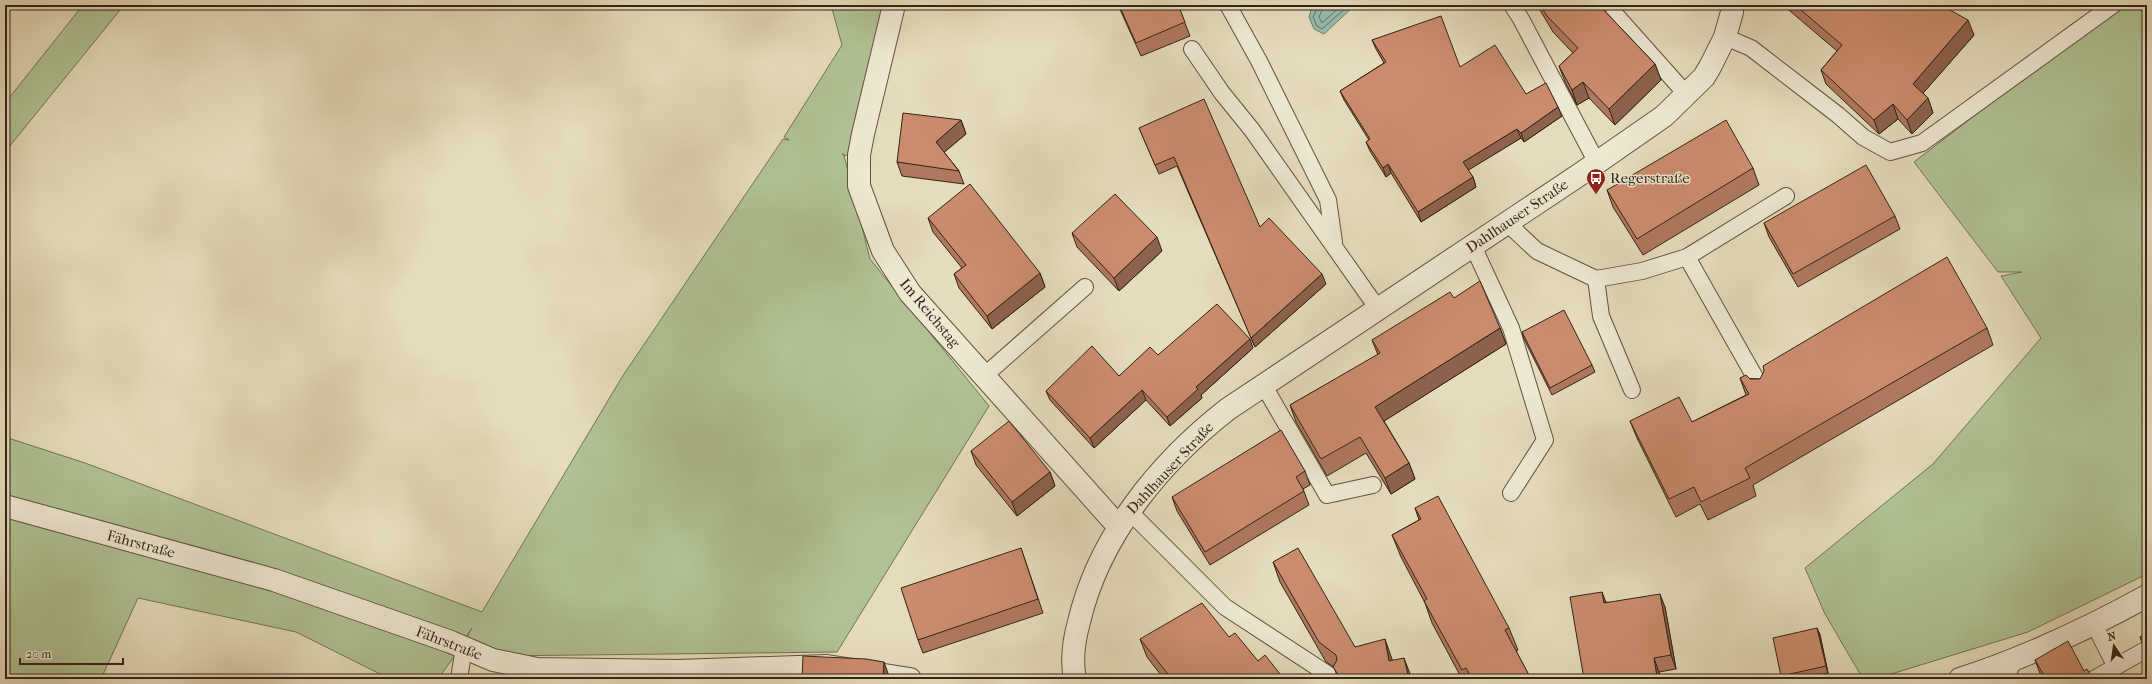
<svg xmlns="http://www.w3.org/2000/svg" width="2152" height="684" viewBox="0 0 2152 684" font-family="'IM FELL French Canon',serif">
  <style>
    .green { fill: #b0c294; stroke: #727354 }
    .water { fill: #96bcae; stroke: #6e7f71 }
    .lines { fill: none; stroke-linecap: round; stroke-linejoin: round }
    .shore { stroke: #647062; stroke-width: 1 }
    .lane-casing { stroke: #60523f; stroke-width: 18 }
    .street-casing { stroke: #60523f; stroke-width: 24 }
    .lane { stroke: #eee8d3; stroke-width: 16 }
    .street { stroke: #eee8d3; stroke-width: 22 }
    .wall { fill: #af785f; stroke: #332415 }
    .shaded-wall { fill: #8e624d; stroke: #332415 }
    .building { fill: #cb8c6e; stroke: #332415 }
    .labels { text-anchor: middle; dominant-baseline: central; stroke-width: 3; stroke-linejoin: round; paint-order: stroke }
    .poi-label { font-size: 15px; fill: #332415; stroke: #eee8d3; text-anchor: start }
    .street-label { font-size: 15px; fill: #332415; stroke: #eee8d3 }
  </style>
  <rect width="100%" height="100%" fill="#e5dcbc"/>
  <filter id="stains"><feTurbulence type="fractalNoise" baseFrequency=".005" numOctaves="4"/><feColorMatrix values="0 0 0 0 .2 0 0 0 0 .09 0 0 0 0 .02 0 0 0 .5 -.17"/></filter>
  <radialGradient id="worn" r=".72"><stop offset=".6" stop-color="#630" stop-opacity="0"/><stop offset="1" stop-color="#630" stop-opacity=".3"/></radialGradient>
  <g class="green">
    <path d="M83,5H124L5,152V103Z"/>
    <path d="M831,5H887L852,132L848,156L842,154L844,155L870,259L989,406L837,652L496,656L463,644L472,628L463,641L5,501V437L85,463L482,612L622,377L783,139L789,140L784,137L842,45Z"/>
    <path d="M2119,5H2147V574L2028,632L1875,679H1863L1825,614L1805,568L1933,464L2041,338L2001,276L2022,272H1998L1914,162Z"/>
    <path d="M5,514L271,591L458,651L438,679H390L296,632L138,598L101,679H5Z"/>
  </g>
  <path class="water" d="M1316,5H1355L1324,34L1314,29L1309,17L1311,10Z"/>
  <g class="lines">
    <g class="shore">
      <path d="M1319,5L1313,17L1317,26L1322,29L1349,5"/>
      <path d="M1324,5L1319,17L1322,23L1342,5"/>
    </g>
    <defs>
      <g id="lane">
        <path d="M1228,5L1259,61L1328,200L1334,242"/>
        <path d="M1512,5L1521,19L1597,163"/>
        <path d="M1614,13L1687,95"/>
        <path d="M1725,37L1751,48L1838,115L1863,137L1890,152L1922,143L2113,5"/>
        <path d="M1192,49L1222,93L1252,130L1378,309"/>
        <path d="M1507,223L1537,251L1596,279L1642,271L1687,257L1786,196"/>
        <path d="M1473,246L1511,328L1545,440L1511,493"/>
        <path d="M1687,257L1761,388"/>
        <path d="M1596,279L1601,316L1632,390"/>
        <path d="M984,376L1085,287"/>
        <path d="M1264,386L1327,495L1373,485"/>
        <path d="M1129,511L1225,607L1335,679"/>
        <path d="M2094,624L2116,667"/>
        <path d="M459,679L464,647"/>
        <path d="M2005,679L2014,661"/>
        <path d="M2094,679L2147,649"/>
      </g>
      <g id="street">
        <path d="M894,5L863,134L859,155V186L883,251L910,293L1118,526"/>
        <path d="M5,506L274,580L451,642L493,660L537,669L678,671L827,666L910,679"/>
        <path d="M1075,679C1071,660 1074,640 1079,622C1099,536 1160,462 1228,409L1582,173L1664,116L1704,77L1710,67L1725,37L1732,12V5"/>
        <path d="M1960,679C2025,658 2087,629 2147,596"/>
      </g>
    </defs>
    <use href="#lane" class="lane-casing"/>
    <use href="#street" class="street-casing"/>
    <use href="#lane" class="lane"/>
    <use href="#street" class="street"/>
  </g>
  <g class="wall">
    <path d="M1118,5H1178L1190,36L1141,56Z"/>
    <path d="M1537,5H1599L1655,64L1661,80L1615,125L1589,98L1577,105L1565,82L1559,66L1573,53L1553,32Z"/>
    <path d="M1783,5H1950L1946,8L1974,35L1923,93L1928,98L1933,113L1912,134L1898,119L1879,134L1826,84L1821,70L1837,51Z"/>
    <path d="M1372,40L1460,67L1526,94L1562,116L1524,142L1521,138L1468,170L1473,177L1476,187L1421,222L1391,173L1386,177L1370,151L1366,142L1369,140L1344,100L1340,91L1384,63L1376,49Z"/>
    <path d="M961,120L966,134L944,152L959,171L964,184L902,176L897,162Z"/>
    <path d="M1139,128L1260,227L1326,284L1255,347L1177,166L1159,174Z"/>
    <path d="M1753,168L1759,185L1643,255L1613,207L1607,190Z"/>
    <path d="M1895,216L1900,229L1798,287L1769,237L1764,223Z"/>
    <path d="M928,218L1040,273L1045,287L992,329L959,288L954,274L962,268L933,232Z"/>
    <path d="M1072,233L1162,251L1119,291L1077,247Z"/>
    <path d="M1454,298L1500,328L1506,344L1384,421L1409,463L1415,479L1391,494L1366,453L1327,476L1296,422L1290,405L1378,355L1372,340Z"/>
    <path d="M1987,328L1993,345L1753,485L1756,496L1708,520L1700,504L1676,517L1637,438L1630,421L1692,422L1746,395L1740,378L1760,379Z"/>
    <path d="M1522,332L1592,365L1595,372L1552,395L1524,339Z"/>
    <path d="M1253,348L1201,395L1202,398L1170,426L1146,400L1094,448L1050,400L1046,391L1119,376L1158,355Z"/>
    <path d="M971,451L1050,472L1055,486L1017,516L976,465Z"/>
    <path d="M1305,471L1310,485L1303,489L1309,505L1210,565L1177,511L1172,497Z"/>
    <path d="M1415,508L1509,628L1518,650L1516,651L1531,679H1462L1432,623L1425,603L1401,557L1392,535L1419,520Z"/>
    <path d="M1021,548L1043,613L923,653L918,640Z"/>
    <path d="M1273,562L1355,647L1392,660L1412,679H1338L1334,667L1326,662L1280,582Z"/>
    <path d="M1605,602L1665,607L1676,669L1659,672L1660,679H1584Z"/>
    <path d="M1817,628L1820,635L1828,673L1802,679H1782L1781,676Z"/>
    <path d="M2147,634V656L2140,637Z"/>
    <path d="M1229,637L1258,661L1284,679H1164L1147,657L1140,639Z"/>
    <path d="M2035,660L2084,671L2093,679H2042Z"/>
  </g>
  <g class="shaded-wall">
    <path d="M1933,5H1950L1937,14Z"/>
    <path d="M1968,20L1974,35L1918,99L1913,84Z"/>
    <path d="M1655,64L1661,80L1615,125L1609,109Z"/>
    <path d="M1583,82L1589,98L1577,105L1572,90Z"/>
    <path d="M1928,98L1933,113L1912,134L1907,120Z"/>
    <path d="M1893,104L1898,119L1879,134L1874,120Z"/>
    <path d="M1558,107L1562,116L1524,142L1521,133Z"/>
    <path d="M961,120L966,134L941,155L936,142Z"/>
    <path d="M1517,129L1521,138L1467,171L1463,162Z"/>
    <path d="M1388,164L1391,173L1386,177L1383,168Z"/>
    <path d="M1473,177L1476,187L1421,222L1418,212Z"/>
    <path d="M1157,237L1162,251L1119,291L1114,278Z"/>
    <path d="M1040,273L1045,287L992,329L987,316Z"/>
    <path d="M1322,274L1326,284L1255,347L1251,338Z"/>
    <path d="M1500,328L1506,344L1381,423L1375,407Z"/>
    <path d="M1250,339L1253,348L1201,395L1202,398L1170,426L1167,417L1196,387Z"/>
    <path d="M1142,390L1146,400L1094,448L1090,438Z"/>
    <path d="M1409,463L1415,479L1391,494L1385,478Z"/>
    <path d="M1050,472L1055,486L1017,516L1012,502Z"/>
    <path d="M1602,592L1607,605L1604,603Z"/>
    <path d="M1660,594L1665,607L1676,669L1671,655Z"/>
    <path d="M1817,628L1820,635L1828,673L1826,666Z"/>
    <path d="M1385,639L1392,659L1396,679L1389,661Z"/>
    <path d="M1404,658L1412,679H1409Z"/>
    <path d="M1654,658L1659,672L1660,679H1658L1657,677Z"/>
    <path d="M884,662L890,679H883Z"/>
  </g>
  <g class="building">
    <path d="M1119,5H1178L1185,22L1136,43Z"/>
    <path d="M1540,5H1599L1655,64L1609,109L1583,82L1572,90L1559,66L1578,48L1547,16Z"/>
    <path d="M1795,5H1941L1968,20L1913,84L1928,98L1907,120L1893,104L1874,120L1821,70L1842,45Z"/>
    <path d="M1441,16L1460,67L1495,45L1526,94L1546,83L1558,107L1521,133L1517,129L1463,162L1473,177L1418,212L1388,164L1383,168L1366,142L1370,139L1340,91L1386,62L1372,40Z"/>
    <path d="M1204,99L1260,227L1269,218L1322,274L1251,338L1174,157L1155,165L1139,128Z"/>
    <path d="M903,113L961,120L936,142L959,171L897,162Z"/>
    <path d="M1726,120L1753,168L1637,239L1607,190Z"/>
    <path d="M1866,165L1895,216L1793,274L1764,223Z"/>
    <path d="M970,184L1040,273L987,316L954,274L966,265L928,218Z"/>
    <path d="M1115,194L1157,237L1114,278L1072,233Z"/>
    <path d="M1947,257L1987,328L1745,468L1750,478L1701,502L1694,487L1669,499L1630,421L1679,397L1692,422L1749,394L1740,378L1746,375L1750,379H1760L1764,371L1763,366Z"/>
    <path d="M1480,281L1500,328L1375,407L1409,463L1385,478L1360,437L1321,459L1290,405L1380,353L1372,340L1450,292L1454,298Z"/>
    <path d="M1217,304L1250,339L1196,387L1198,389L1167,417L1142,390L1090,438L1046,391L1092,346L1119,376L1150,347L1158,355Z"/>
    <path d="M1564,310L1592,365L1550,388L1522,332Z"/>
    <path d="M1009,421L1050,472L1012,502L971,451Z"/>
    <path d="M1281,430L1305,471L1296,477L1304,491L1205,552L1172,497Z"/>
    <path d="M1438,496L1509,628L1505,630L1531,679H1472L1466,668L1462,670L1424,601L1427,599L1392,535L1421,519L1415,508Z"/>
    <path d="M1021,548L1038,599L918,640L901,588Z"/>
    <path d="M1298,548L1355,647L1385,639L1389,661L1404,658L1409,679H1341L1333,667L1337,660L1336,655L1319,642L1273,562Z"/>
    <path d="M1602,592L1604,603L1660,594L1671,655L1654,658L1657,677L1646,679H1584L1570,597Z"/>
    <path d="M1202,603L1229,637L1235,633L1258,661L1265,655L1284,679H1182L1181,678L1179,679H1172L1140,639Z"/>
    <path d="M1817,628L1826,666L1781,676L1773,638Z"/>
    <path d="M2147,634V650L2140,637Z"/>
    <path d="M2068,641L2084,671L2087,669L2093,679H2046L2035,660Z"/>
    <path d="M803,656L866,659L884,662L883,679H802Z"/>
  </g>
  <defs>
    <symbol id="bus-pin" viewBox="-11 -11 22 30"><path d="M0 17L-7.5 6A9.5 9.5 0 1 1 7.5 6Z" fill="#8f2418" stroke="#eee8d3"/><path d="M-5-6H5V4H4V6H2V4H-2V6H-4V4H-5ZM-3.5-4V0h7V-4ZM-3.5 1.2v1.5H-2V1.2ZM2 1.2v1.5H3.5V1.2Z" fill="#fff"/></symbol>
  </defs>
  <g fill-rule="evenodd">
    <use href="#bus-pin" x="1585" y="167" width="22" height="30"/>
  </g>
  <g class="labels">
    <g class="poi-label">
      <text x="1610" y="178">Regerstraße</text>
    </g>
    <g class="street-label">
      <text transform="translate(1517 216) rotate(-34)">Dahlhauser Straße</text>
      <text transform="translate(930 313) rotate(50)">Im Reichstag</text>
      <text transform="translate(1170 468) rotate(-47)">Dahlhauser Straße</text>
      <text transform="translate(141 544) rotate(15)">Fährstraße</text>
      <text transform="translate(449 643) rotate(21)">Fährstraße</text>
    </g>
  </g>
  <rect width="2152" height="684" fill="none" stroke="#e5dcbc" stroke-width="20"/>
  <rect x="6" y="6" width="2140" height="672" fill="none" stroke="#332415" stroke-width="2"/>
  <rect x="10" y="10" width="2132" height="664" fill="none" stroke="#332415"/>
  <g transform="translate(2114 646) rotate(347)" stroke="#eee8d3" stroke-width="3" paint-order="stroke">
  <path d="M0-3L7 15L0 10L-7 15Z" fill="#332415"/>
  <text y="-6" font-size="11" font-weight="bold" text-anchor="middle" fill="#332415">N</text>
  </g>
  <path d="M20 658v6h103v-6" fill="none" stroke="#332415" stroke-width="2"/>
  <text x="26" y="658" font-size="12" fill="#332415" stroke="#eee8d3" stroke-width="3" paint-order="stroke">20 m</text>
  <rect width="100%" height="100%" filter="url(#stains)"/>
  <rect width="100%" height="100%" fill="url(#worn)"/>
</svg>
